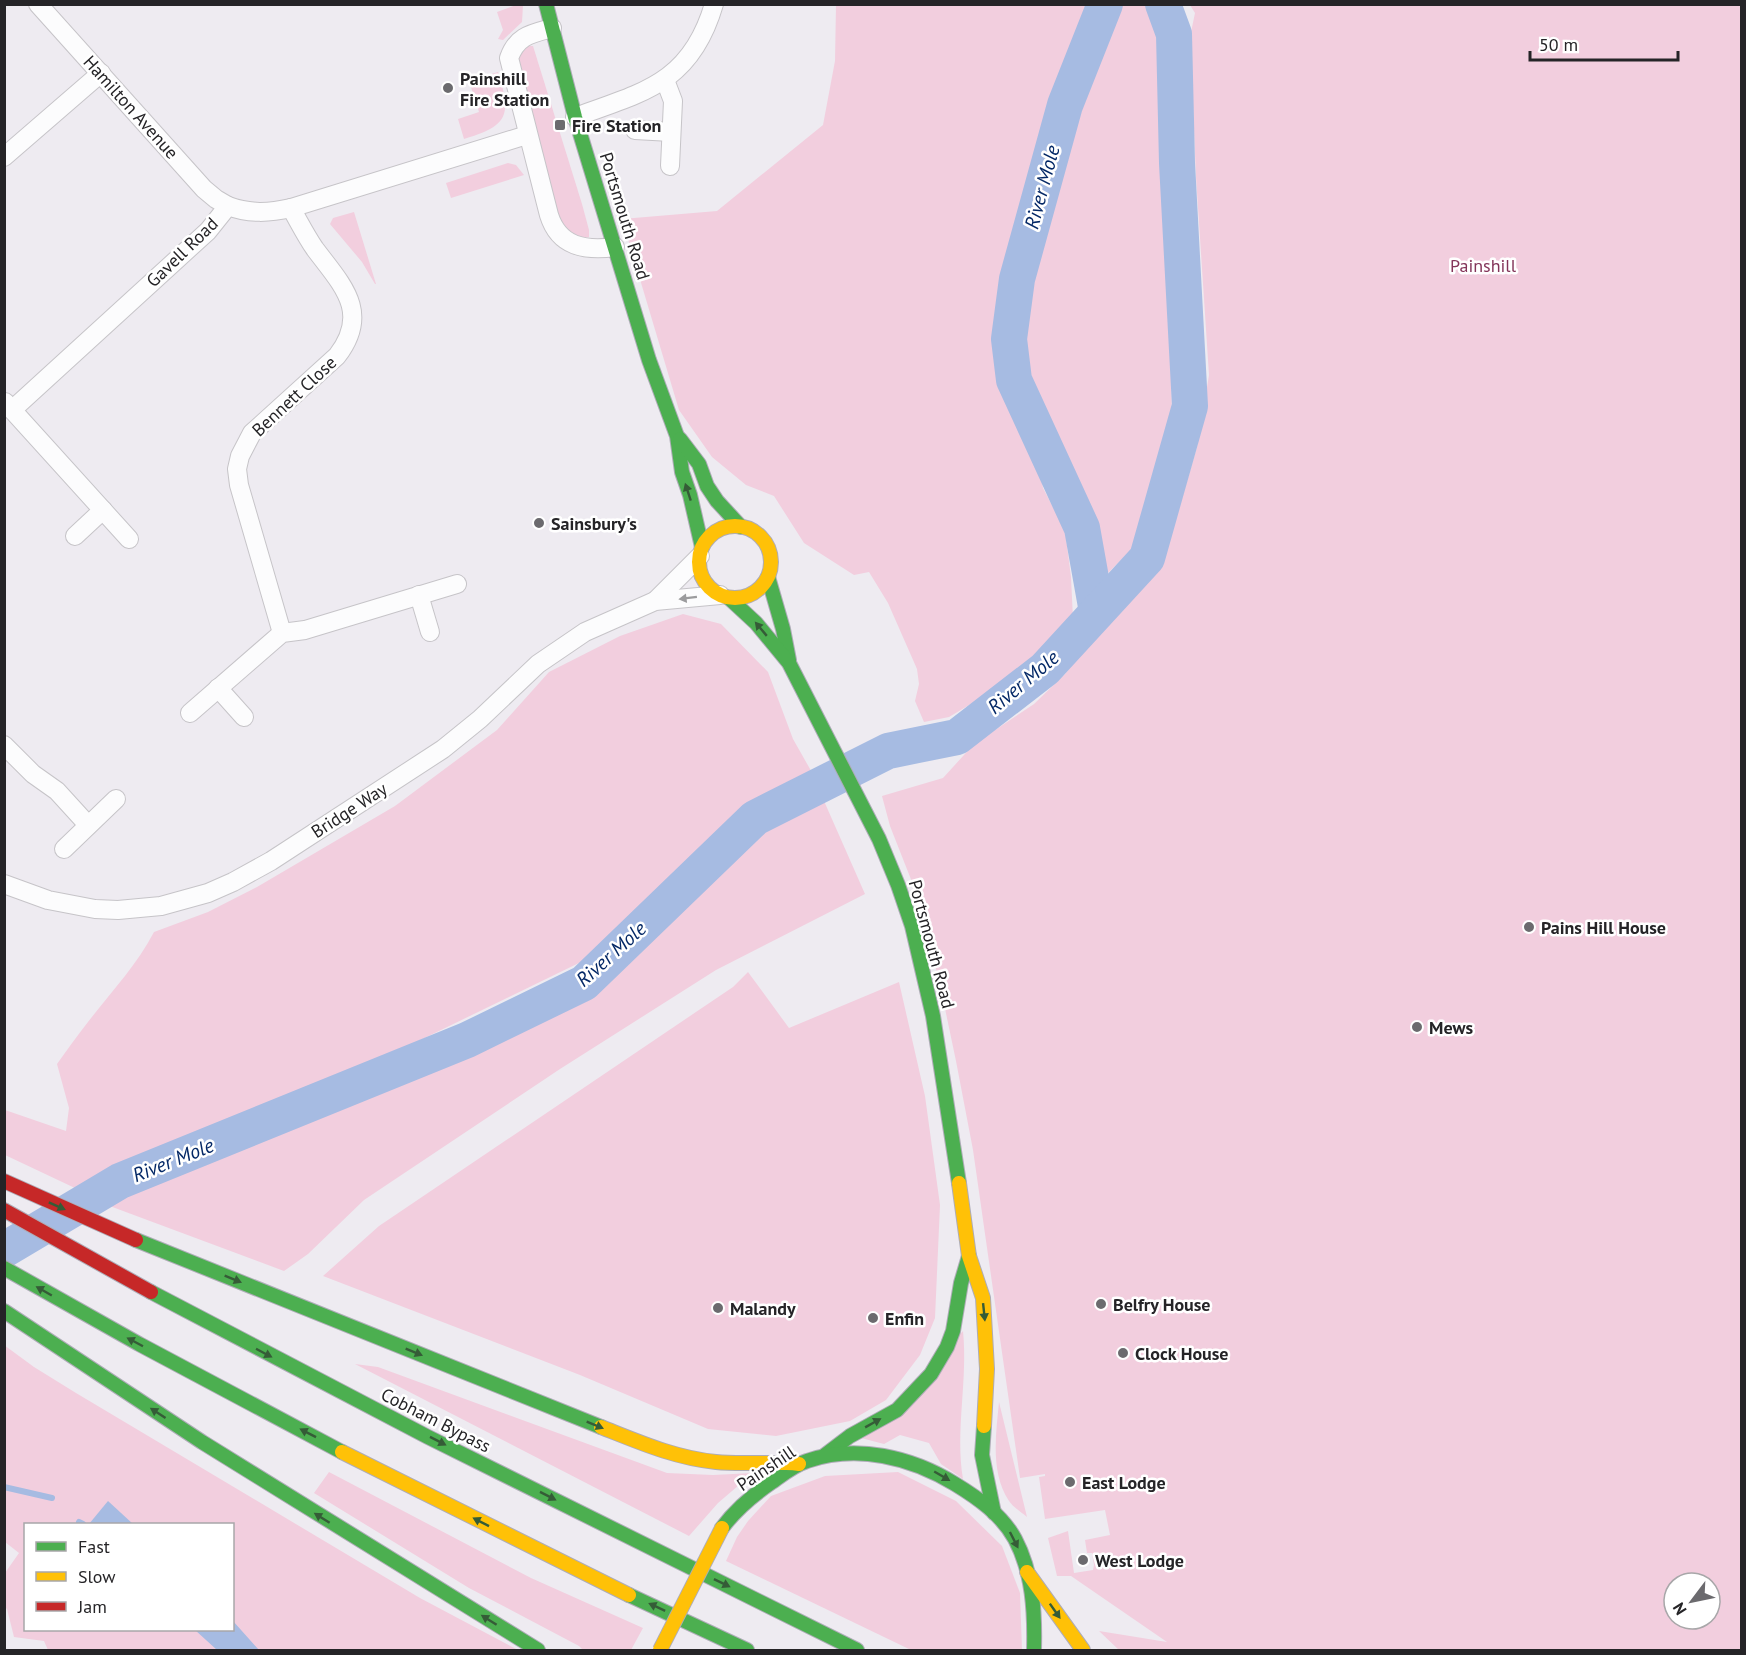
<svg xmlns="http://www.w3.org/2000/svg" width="1746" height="1655" viewBox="0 0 1746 1655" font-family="'PT Sans',sans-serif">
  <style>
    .green { fill: #f2cede; fill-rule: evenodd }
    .water { fill: #a6bbe2 }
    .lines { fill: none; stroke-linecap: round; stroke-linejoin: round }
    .stream { stroke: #a6bbe2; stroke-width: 6 }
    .river { stroke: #a6bbe2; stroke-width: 36 }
    .street-casing { stroke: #c6c4c8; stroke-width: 20 }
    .fast-casing { stroke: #aeacb7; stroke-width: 16 }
    .slow-casing { stroke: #aeacb7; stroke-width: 16 }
    .jam-casing { stroke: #aeacb7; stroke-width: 16 }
    .street { stroke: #fcfcfd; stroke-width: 18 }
    .fast { stroke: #4caf50; stroke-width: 14 }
    .slow { stroke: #ffc107; stroke-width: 14 }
    .jam { stroke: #c62828; stroke-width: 14 }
    .slow-bridge-casing { stroke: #aeacb7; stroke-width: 16; stroke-linecap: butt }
    .slow-bridge { stroke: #ffc107; stroke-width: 14 }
    .oneway { fill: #355c37 }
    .oneway2 { fill: #9b9b9d }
    .poi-dot { fill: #6b6a6e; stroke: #fff; stroke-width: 2 }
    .labels { text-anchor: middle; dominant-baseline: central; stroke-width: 5; stroke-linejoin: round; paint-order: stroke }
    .poi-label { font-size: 18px; font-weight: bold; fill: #252427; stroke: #fff; text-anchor: start }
    .street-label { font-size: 18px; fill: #252427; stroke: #fff }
    .park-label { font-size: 18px; fill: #833459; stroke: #fff }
    .water-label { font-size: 20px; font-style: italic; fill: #042866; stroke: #fff }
  </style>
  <rect width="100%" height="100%" fill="#eeebf1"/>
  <g class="green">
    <path d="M516,5H523L522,22L503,40L498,39L503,30L497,12Z"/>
    <path d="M836,5H1093L1019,217L996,343L997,365L1038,456L1043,488L1065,530L1071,577L1073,619L1069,628L1013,679L949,717L924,722L915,701L919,684L917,669L888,603L869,572L854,575L804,543L774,496L746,485L712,457L679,410L622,219L717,211L823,125L835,61Z"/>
    <path d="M1121,5H1148L1156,34L1166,106L1172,417L1133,548L1105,576L1083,492L1049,435L1025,377L1021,330L1056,163L1088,76Z"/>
    <path d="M1190,5H1741V1650H1119L1099,1631L1167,1642L1071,1576H1057L1048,1538L1068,1531L1074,1573L1093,1570L1094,1565L1092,1553H1087L1085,1540L1110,1535L1105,1510L1045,1519L1039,1477L1045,1476V1474L1020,1478L973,1150L956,1061L939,980L912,882L890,826L882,796L943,778L974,744L1034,704L1065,674L1108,620L1162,566L1197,447L1209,375L1196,177L1190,37L1195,13ZM1674,1583H1710V1619H1674Z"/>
    <path d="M526,46H533L582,204L589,230V237L581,239L560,226L517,60L519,50Z"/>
    <path d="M498,72C512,116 508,126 464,139L458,119L479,112L469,81Z"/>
    <path d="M508,163L516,165L524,175L451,198L446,183Z"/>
    <path d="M354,212L376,284H375L362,262L330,224L333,218Z"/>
    <path d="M683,614L721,624L768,672L793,739L814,776L736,812L583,961L406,1047L134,1161L77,1189L5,1155V1110L66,1131L69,1108L57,1064C67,1050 77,1036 88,1022C111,992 137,965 154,932L208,912L257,887L395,806L497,730L549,672L620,636Z"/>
    <path d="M824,801L865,894L716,970L560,1069L364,1200L308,1254L284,1271L107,1205L129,1191L512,1036L601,986L762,831Z"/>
    <path d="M748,972L789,1028L899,982L925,1096L940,1205L935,1318L920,1355L886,1400L850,1421L776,1436L708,1429L580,1375L323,1276L379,1226L733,987Z"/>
    <path d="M963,1331C968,1381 955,1430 963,1479L941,1464L929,1443L900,1435L884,1444L861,1438Z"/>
    <path d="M4,1345L34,1367L76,1393L420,1598L518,1650H48L44,1641L14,1637L7,1609L4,1606L5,1573L19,1553L5,1542ZM26,1524H232V1630H26Z"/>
    <path d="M355,1364L378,1367L667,1473L713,1475L753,1473L718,1503L689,1536Z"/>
    <path d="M999,1402L1027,1517C1021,1512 1013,1507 1009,1501C990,1472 996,1434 999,1402Z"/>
    <path d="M329,1472L531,1578L643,1628L631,1650H583L579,1646L469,1588L314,1493Z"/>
    <path d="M898,1472L956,1501L1002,1546L1020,1593L1022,1650H911L726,1561L737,1537L748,1521L771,1496L825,1476Z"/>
  </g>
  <g class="water">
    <path d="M108,1501L133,1524H89Z"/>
    <path d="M233,1621L259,1650H217L195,1630H232Z"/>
  </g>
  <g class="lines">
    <g class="stream">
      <path d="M4,1487L52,1498"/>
      <path d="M79,1522L83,1524"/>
    </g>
    <g class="river">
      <path d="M1097,612L1082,528L1014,380L1009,339L1017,279L1065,105L1105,4"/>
      <path d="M4,1250L120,1181L467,1040L584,983L755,818L888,751L957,737L1045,669L1147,558L1190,406L1177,163L1174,34L1163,4"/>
    </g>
    <defs>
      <g id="street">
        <path d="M38,4L204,189L216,199L228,206"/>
        <path d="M552,28C530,34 517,36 509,58L549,215C559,247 585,251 615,247"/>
        <path d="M665,80L673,101L670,166"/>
        <path d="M575,117C644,92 691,83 714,4"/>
        <path d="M635,130L671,132"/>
        <path d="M4,157L101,73"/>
        <path d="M5,402L129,539"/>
        <path d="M12,410L208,231L228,206C250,214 269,213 291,208L527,135"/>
        <path d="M75,536L103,510"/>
        <path d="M419,595L430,632"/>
        <path d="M655,601L700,556"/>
        <path d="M282,633L239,485L237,469L240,456L252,433L337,356C371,312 342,285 315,249C306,236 299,222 291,208"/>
        <path d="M218,688L244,717"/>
        <path d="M190,713L282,633L305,630L457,584"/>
        <path d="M4,745L33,774L57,791L88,825"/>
        <path d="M64,849L116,799"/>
        <path d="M4,884L48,900L95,909L118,910L161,906L208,893L233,882L271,861L443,749L480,719L538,664L585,632L655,601L720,595"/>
      </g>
      <g id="fast">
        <path d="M546,4L575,117L649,360L677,436L682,472L690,495L702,547"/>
        <path d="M680,439L699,464L707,486L717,501L741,527"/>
        <path d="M768,577L783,629L789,660"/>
        <path d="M729,598L756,623L789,663L879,839L898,885L912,926L933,1016L959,1183"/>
        <path d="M136,1240L601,1427"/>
        <path d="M4,1268L139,1344L342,1452"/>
        <path d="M151,1292L428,1437L857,1650"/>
        <path d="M4,1311L202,1442L538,1650"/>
        <path d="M984,1426L982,1455L994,1513"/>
        <path d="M825,1455L850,1436L897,1410L931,1374L947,1347L953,1331L961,1283L969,1256"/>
        <path d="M722,1528C736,1509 753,1495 772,1482C783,1474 794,1465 807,1461C857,1444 911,1457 955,1484C978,1498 1002,1515 1015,1539C1033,1573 1035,1612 1034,1650"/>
        <path d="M629,1595L747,1650"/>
      </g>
      <g id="slow">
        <circle cx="735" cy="562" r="36"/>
        <path d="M959,1183L969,1256L983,1298L987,1369L984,1426"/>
        <path d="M601,1427C639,1442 675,1458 716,1462C743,1465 771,1461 799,1464"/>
        <path d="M342,1452L629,1595"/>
        <path d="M1027,1572L1083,1650"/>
      </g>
      <g id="jam">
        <path d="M4,1181L136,1240"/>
        <path d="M4,1210L151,1292"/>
      </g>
    </defs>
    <use href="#street" class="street-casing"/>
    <use href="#fast" class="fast-casing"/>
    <use href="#slow" class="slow-casing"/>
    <use href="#jam" class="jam-casing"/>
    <use href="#street" class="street"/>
    <use href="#fast" class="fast"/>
    <use href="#slow" class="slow"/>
    <use href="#jam" class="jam"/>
    <defs>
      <path id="slow-bridge" d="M660,1650L722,1528"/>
    </defs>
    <use href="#slow-bridge" class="slow-bridge-casing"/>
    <use href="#slow-bridge" class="slow-bridge"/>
  </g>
  <defs><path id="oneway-solid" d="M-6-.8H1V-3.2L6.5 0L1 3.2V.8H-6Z" transform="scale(1.5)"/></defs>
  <g class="oneway">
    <use href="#oneway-solid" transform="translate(688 492) rotate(-108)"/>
    <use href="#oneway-solid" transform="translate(761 629) rotate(-130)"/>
    <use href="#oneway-solid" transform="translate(57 1206) rotate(24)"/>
    <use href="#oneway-solid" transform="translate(233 1279) rotate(22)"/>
    <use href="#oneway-solid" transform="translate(44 1291) rotate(-150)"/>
    <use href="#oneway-solid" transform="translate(984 1312) rotate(84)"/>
    <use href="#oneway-solid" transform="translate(135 1342) rotate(-152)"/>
    <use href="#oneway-solid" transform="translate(414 1352) rotate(22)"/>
    <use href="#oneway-solid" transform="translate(264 1353) rotate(28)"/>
    <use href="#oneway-solid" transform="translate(158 1413) rotate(-147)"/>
    <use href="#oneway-solid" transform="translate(873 1423) rotate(-29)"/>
    <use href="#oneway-solid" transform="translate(595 1425) rotate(22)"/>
    <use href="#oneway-solid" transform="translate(308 1433) rotate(-153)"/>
    <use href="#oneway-solid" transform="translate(438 1441) rotate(27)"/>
    <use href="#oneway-solid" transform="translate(942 1476) rotate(30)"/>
    <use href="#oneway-solid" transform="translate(548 1496) rotate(27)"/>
    <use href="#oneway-solid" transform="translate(322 1518) rotate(-148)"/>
    <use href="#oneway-solid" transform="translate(481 1522) rotate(-153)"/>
    <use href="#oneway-solid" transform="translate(1014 1540) rotate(63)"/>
    <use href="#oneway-solid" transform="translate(722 1583) rotate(26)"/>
    <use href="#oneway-solid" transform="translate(657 1607) rotate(-155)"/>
    <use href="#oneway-solid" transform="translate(1055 1611) rotate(55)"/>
    <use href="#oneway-solid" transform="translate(489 1620) rotate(-148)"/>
  </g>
  <use class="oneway2" href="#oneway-solid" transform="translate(688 598) rotate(173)"/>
  <g class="poi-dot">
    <circle cx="448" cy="88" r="6"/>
    <rect x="554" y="119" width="12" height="12" rx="3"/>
    <circle cx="539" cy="523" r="6"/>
    <circle cx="1529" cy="927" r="6"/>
    <circle cx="1417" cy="1027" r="6"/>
    <circle cx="1101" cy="1304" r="6"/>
    <circle cx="718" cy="1308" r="6"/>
    <circle cx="873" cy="1318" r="6"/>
    <circle cx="1123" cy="1353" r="6"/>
    <circle cx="1070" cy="1482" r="6"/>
    <circle cx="1083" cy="1560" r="6"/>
  </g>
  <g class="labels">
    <g class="poi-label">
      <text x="460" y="78">Painshill<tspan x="460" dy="21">Fire Station</tspan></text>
      <text x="572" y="125">Fire Station</text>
      <text x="551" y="523">Sainsbury's</text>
      <text x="1541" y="927">Pains Hill House</text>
      <text x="1429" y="1027">Mews</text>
      <text x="1113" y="1304">Belfry House</text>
      <text x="730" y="1308">Malandy</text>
      <text x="885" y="1318">Enfin</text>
      <text x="1135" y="1353">Clock House</text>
      <text x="1082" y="1482">East Lodge</text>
      <text x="1095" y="1560">West Lodge</text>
    </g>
    <g class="street-label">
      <text transform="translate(131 107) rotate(48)">Hamilton Avenue</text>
      <text transform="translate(625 216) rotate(73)">Portsmouth Road</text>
      <text transform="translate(182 252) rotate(-44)">Gavell Road</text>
      <text transform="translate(294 396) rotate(-43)">Bennett Close</text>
      <text transform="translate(349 810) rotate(-33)">Bridge Way</text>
      <text transform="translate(932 944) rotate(75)">Portsmouth Road</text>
      <text transform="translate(436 1420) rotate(27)">Cobham Bypass</text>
      <text transform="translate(766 1468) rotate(-34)">Painshill</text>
    </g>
    <g class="park-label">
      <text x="1483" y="265">Painshill</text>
    </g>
    <g class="water-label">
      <text transform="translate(1042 187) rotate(-75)">River Mole</text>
      <text transform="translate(1023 682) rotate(-40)">River Mole</text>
      <text transform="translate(611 954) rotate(-42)">River Mole</text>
      <text transform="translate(173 1160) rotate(-22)">River Mole</text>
    </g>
  </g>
  <rect width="1746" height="1655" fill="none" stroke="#252427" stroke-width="12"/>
  <rect x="24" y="1523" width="210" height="108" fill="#ffffff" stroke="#a8a7a9" stroke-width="1.5"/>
  <rect x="36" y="1542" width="30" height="9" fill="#4caf50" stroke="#a8a7a9" stroke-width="1.5"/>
  <text x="78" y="1553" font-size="18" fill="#252427">Fast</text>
  <rect x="36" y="1572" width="30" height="9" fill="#ffc107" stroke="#a8a7a9" stroke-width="1.5"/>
  <text x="78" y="1583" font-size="18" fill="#252427">Slow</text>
  <rect x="36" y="1602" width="30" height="9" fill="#c62828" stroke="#a8a7a9" stroke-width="1.5"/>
  <text x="78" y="1613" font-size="18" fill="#252427">Jam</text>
  <g transform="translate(1692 1601) rotate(238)"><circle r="28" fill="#ffffff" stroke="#a8a7a9" stroke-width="1.5"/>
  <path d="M0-4.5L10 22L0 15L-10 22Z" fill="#6b6a6e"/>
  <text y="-9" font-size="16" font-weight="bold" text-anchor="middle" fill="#252427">N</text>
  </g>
  <path d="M1530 51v9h148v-9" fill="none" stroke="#252427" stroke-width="3"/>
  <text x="1539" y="51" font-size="18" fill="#252427" stroke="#ffffff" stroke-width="4.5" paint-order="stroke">50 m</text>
</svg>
